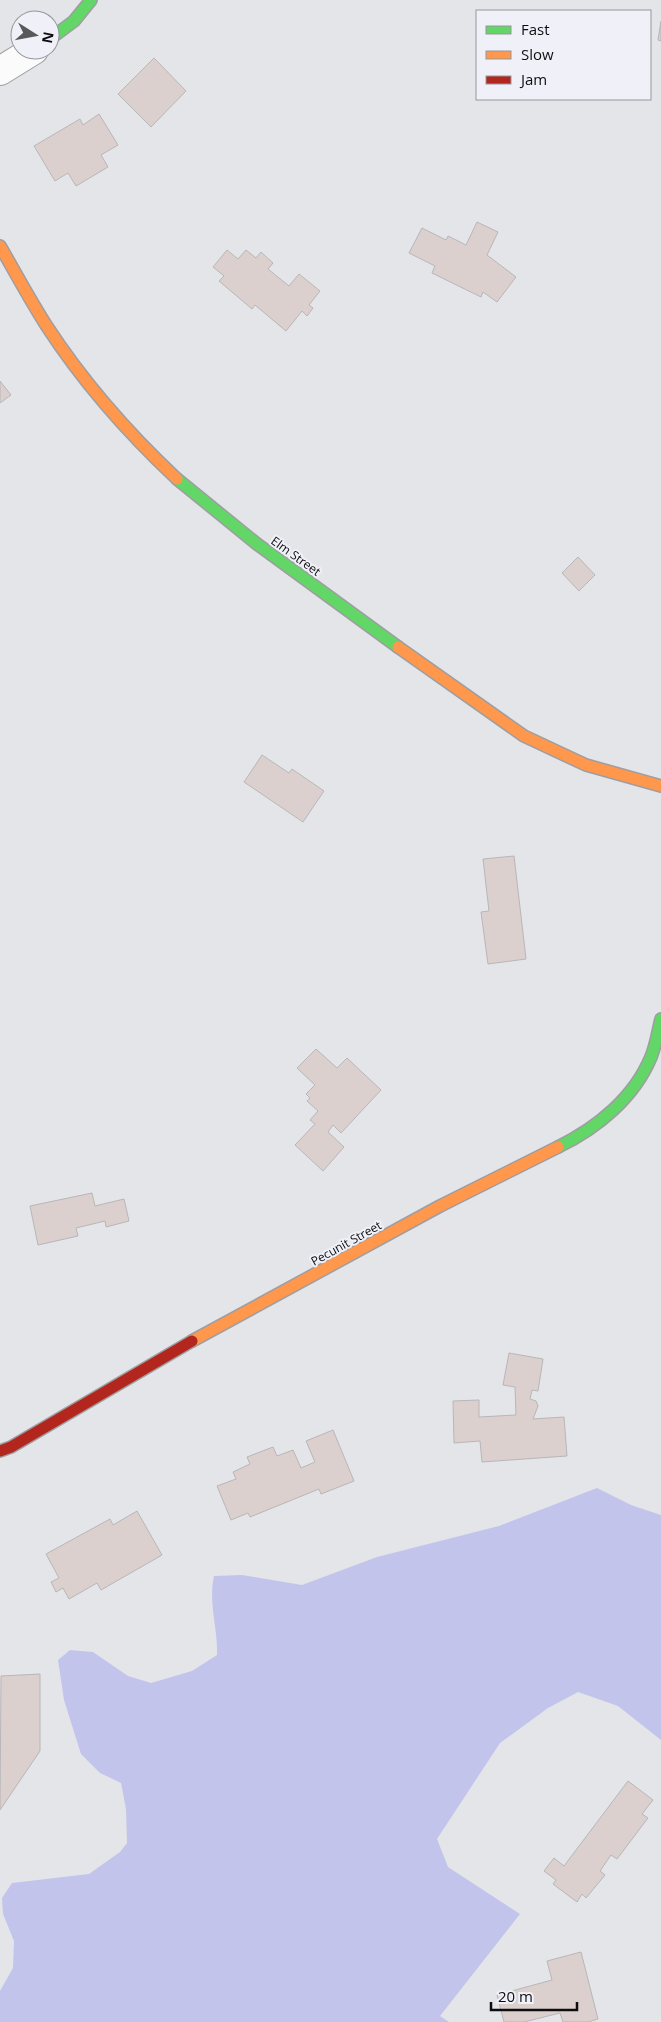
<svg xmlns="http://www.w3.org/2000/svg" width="661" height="2022" viewBox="0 0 661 2022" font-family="'Open Sans',sans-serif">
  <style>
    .forest { fill: #c2c4ec }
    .building { fill: #dcd0ce; stroke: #b7b6b8 }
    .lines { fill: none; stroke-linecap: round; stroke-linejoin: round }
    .street-casing { stroke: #9e9ea1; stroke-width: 30 }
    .fast-casing { stroke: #9e9ea1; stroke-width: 14 }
    .slow-casing { stroke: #9e9ea1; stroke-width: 14 }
    .jam-casing { stroke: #9e9ea1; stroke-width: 14 }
    .street { stroke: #fbfbfc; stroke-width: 28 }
    .fast { stroke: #63d668; stroke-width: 11 }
    .slow { stroke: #ff974d; stroke-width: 11 }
    .jam { stroke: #b3261e; stroke-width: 11 }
    .labels { text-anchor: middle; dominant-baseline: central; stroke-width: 4; stroke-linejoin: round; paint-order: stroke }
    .street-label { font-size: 12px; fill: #0e0e10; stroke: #f0f1f8 }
  </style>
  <rect width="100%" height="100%" fill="#e4e5e9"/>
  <path class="forest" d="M597,1488L631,1505L661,1515V1740L618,1706L578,1692L548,1708L500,1743L437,1839L448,1867L520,1914L440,2016L449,2022H0V1991L13,1968L14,1941L3,1914L2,1898L12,1883L89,1874L120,1852L127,1843L126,1809L121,1783L100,1773L81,1754L64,1700L58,1660L70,1650L93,1652L128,1676L151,1683L192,1671L217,1655C218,1627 208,1604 214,1576L242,1575L302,1585L377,1557L499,1526Z"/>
  <g class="building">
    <path d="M661,21V41L658,40Z"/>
    <path d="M154,58L186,91L151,127L118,94Z"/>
    <path d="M99,114L118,145L101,155L108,167L76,186L68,173L55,181L34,146L80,119L83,125Z"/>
    <path d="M477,222L498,232L487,255L516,277L497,302L483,292L481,297L432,273L435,266L409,253L422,228L446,240L448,236L466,245Z"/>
    <path d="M227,250L238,259L246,250L256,258L261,252L273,263L268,269L289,286L299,274L320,291L309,305L313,308L307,316L302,311L286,331L255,305L252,309L219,281L224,276L213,267Z"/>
    <path d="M0,381L11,395L0,403Z"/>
    <path d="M578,557L595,575L579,591L562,573Z"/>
    <path d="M262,755L289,773L292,769L324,791L303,822L244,782Z"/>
    <path d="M514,856L526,959L488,964L481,912L489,911L483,859Z"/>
    <path d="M316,1049L337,1068L347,1058L381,1090L341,1133L333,1125L328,1132L344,1147L323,1171L295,1145L315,1124L310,1120L318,1111L307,1101L310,1098L306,1094L315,1085L297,1068Z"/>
    <path d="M92,1193L95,1206L124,1199L129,1221L106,1227L105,1221L76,1228L78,1236L38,1245L30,1206Z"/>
    <path d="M509,1353L543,1359L538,1391L532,1390L530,1399L536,1401L538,1406L533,1419L564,1417L567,1456L482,1462L480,1441L454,1443L453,1401L479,1400V1417L516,1415L515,1387L503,1385Z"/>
    <path d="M333,1430L354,1481L321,1494L319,1489L250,1517L248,1513L231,1520L217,1486L236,1479L233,1472L250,1464L247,1457L273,1447L277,1456L293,1450L301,1468L315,1462L306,1441Z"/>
    <path d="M137,1511L162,1555L101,1590L97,1583L69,1599L63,1588L56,1592L51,1582L59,1578L46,1554L110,1519L113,1525Z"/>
    <path d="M40,1674V1751L0,1810L1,1676Z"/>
    <path d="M628,1781L653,1800L642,1814L648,1818L617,1859L611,1855L600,1871L605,1875L586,1898L582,1894L577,1902L553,1884L556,1880L544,1871L554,1858L564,1866Z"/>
    <path d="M581,1952L598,2019L588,2022H563L560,2013L524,2022H504L497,1995L552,1980L547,1961Z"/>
  </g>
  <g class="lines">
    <defs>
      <path id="street" d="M0,71L34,50"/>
      <g id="fast">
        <path d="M50,39L74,21L91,0"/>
        <path d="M177,479L257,544L398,647"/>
        <path d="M558,1147C597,1128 634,1098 651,1057C656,1045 658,1031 661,1019"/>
      </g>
      <g id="slow">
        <path d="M0,246C15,272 30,300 46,325C83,382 128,433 177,479"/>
        <path d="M398,647L524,736L586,765L661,786"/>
        <path d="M192,1341L440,1206L558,1147"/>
      </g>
      <path id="jam" d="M0,1451L11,1447L192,1341"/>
    </defs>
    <use href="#street" class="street-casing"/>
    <use href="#fast" class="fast-casing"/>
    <use href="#slow" class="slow-casing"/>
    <use href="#jam" class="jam-casing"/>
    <use href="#street" class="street"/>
    <use href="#fast" class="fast"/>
    <use href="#slow" class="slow"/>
    <use href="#jam" class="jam"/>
  </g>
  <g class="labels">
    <g class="street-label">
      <text transform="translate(296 556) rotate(36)">Elm Street</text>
      <text transform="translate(346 1243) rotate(-29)">Pecunit Street</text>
    </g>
  </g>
  <rect x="476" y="10" width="175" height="90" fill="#f0f1f8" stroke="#96969b"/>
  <rect x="486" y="26" width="25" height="8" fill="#63d668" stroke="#96969b"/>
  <text x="521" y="35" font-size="15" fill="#0e0e10">Fast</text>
  <rect x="486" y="51" width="25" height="8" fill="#ff974d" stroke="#96969b"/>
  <text x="521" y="60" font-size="15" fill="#0e0e10">Slow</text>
  <rect x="486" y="76" width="25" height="8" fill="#b3261e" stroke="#96969b"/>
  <text x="521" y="85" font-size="15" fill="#0e0e10">Jam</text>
  <g transform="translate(35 35) rotate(101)"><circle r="24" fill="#f0f1f8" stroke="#96969b"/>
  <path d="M0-4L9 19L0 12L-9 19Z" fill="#59595c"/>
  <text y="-8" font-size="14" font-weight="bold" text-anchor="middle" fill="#0e0e10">N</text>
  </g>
  <path d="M491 2002v8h86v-8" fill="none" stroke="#0e0e10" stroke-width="2.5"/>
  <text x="498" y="2002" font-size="15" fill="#0e0e10" stroke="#f0f1f8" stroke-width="4" paint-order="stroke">20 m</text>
</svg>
